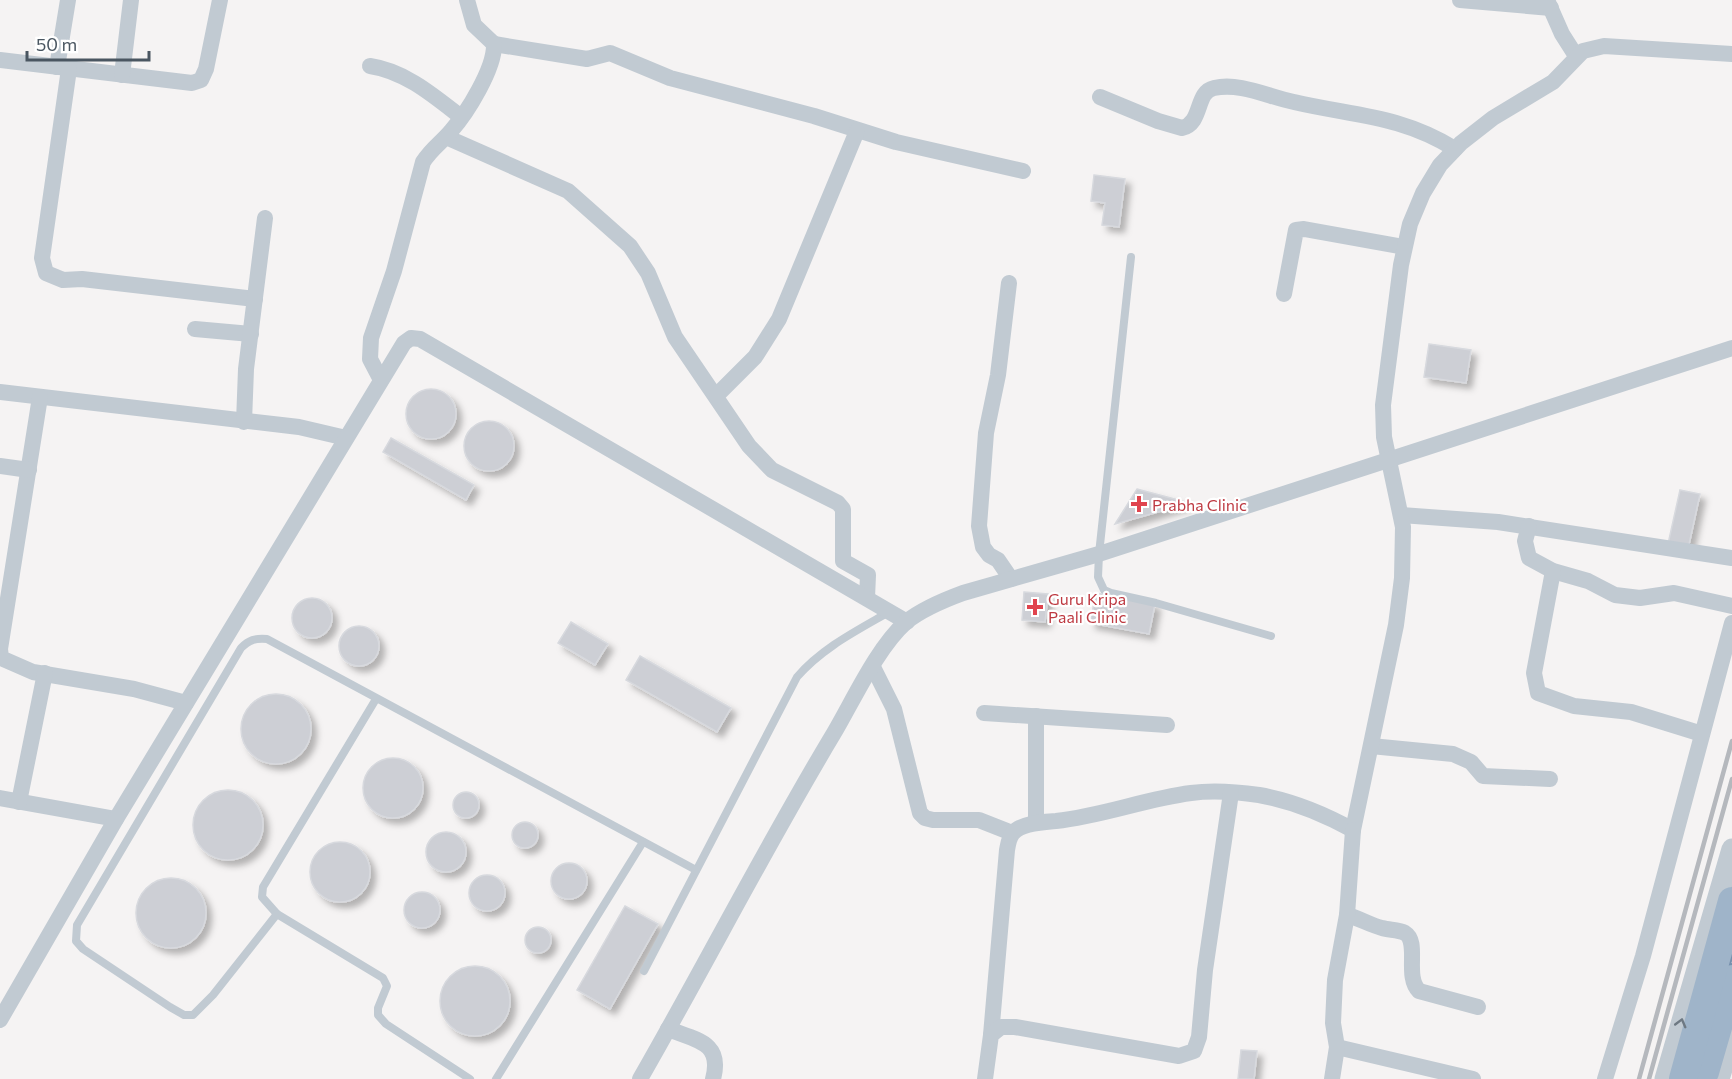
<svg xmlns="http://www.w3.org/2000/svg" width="1732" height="1079" viewBox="0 0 1732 1079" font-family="Commissioner,sans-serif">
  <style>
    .building { fill: #cdcfd5; stroke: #d7d9de; stroke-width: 1.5; filter: url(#shadow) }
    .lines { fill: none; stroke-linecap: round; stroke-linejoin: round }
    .trunk-casing { stroke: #7690ad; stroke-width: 32 }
    .service { stroke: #c1cad2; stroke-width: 8 }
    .minor { stroke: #c1cad2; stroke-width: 16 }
    .tertiary { stroke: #c1cad2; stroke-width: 21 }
    .trunk { stroke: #9fb4c9; stroke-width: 28 }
    .rail { stroke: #b5b8bd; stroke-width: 4.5 }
    .oneway { stroke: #6e7983 }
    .health-dot { fill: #e0444e; stroke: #fff; stroke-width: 2 }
    .labels { text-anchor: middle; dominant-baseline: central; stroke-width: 4.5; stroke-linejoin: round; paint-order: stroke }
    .health-label { font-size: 16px; fill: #be3a42; stroke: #fff; text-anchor: start }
  </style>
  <defs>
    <filter id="shadow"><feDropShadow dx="5.5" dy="5.5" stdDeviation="3" flood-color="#0004"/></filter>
  </defs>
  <rect width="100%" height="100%" fill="#f5f3f3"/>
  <g class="building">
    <path d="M1094,175L1125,179L1119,227L1102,225L1105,203L1091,201Z"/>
    <path d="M1429,344L1471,350L1466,383L1424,377Z"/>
    <circle cx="431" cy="414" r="25"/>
    <circle cx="489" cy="446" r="25"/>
    <path d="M391,438L474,485L466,500L383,452Z"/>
    <path d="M1137,489L1190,503L1115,524Z"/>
    <path d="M1680,490L1700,494L1688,549L1668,544Z"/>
    <path d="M1024,592L1048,594L1045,622L1022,620Z"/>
    <path d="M1096,593L1155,604L1149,634L1090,623Z"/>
    <circle cx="312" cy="618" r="20"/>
    <path d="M571,622L608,644L595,665L558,643Z"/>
    <circle cx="359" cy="646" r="20"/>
    <path d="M640,656L731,708L717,732L626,680Z"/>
    <circle cx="276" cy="729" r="35"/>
    <circle cx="393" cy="788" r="30"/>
    <circle cx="228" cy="825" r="35"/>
    <circle cx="466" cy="805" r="13"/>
    <circle cx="525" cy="835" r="13"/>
    <circle cx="446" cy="852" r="20"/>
    <circle cx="340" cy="872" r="30"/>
    <circle cx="569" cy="881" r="18"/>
    <circle cx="487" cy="893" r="18"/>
    <circle cx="171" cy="913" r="35"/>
    <circle cx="422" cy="910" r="18"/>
    <path d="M625,906L658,924L610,1009L577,990Z"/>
    <circle cx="538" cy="940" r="13"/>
    <circle cx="475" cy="1001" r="35"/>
    <path d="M1241,1050L1257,1051L1254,1079H1238Z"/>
  </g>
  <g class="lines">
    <defs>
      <g id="trunk">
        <path d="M1705,1072L1732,979"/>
        <path d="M1683,1079L1732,901"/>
      </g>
    </defs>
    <use href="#trunk" class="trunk-casing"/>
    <g class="service">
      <path d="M1131,257L1099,554L1098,577L1104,590L1111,593L1156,603L1271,636"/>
      <path d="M277,914L262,897L263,887L376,699"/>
      <path d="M644,971L797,677C822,648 856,631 889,612"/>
      <path d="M470,1079L386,1024L378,1015V1008L387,986L383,978L277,914L213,995L193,1015H184L170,1007L83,949L76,941L77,925L241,648C249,640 255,638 267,639L696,870"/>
      <path d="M496,1079L643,842"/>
    </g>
    <g class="minor">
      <path d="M1460,0L1551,8"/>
      <path d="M1547,0L1562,34L1576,56"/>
      <path d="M494,44L587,59L610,53L670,78L814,116L896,142L1023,171"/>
      <path d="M0,60L192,83L201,80L206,69L220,0"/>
      <path d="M370,66C405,71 434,96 461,117"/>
      <path d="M57,67L68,0"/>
      <path d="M69,69L42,258L46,273L63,280L82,279L255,299"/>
      <path d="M122,75L131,0"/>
      <path d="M1100,97L1158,121L1182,128C1203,123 1195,92 1214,88C1240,82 1269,97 1294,102C1354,116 1400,115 1455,149"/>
      <path d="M446,137L568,191L630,246L648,273L675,337L749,446L772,470L838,503L843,509V561L868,575L867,598"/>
      <path d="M1009,283L998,375L986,433L979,526L983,547L989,555L998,560L1011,579"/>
      <path d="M1284,294L1296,230L1304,229L1404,247"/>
      <path d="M195,329L251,334"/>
      <path d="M381,380L370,359L371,338L394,271L423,162C431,149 442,142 451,131C467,113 495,68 494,44L474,25L467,0"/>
      <path d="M0,392L299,427L346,438"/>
      <path d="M717,395L755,357L779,319L857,131"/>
      <path d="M40,397L0,649L1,658L33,672L134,689L186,703"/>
      <path d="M244,422L246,369L265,218"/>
      <path d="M0,466L29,470"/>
      <path d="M1401,515L1498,522L1732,558"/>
      <path d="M1529,526L1525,541L1529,558L1553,571L1588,581L1615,595L1640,598L1674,593L1732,606"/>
      <path d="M1553,571L1534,673L1538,693L1574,706L1631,712L1702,734"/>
      <path d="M873,667L894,709L920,813L925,818L933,820H979L1012,833"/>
      <path d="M984,713L1167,725"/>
      <path d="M1036,716V823"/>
      <path d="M1371,746L1453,754L1471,762L1483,776L1550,779"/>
      <path d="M0,798L116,819"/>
      <path d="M19,802L45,673"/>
      <path d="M1347,915C1359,918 1370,925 1382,928C1389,930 1399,930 1405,933C1420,942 1404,976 1419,991L1478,1007"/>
      <path d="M0,1020L116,819L404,343L411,338L420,339L907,622"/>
      <path d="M668,1029C696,1040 723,1042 713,1079"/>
      <path d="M991,1035L1007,850C1008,845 1009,837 1013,833C1021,823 1044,822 1056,821C1102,816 1145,799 1191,793C1213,790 1238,792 1259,795C1293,801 1324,814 1353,830L1396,625L1402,578L1403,527L1384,437L1383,405L1401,265L1410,224L1423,193L1440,165L1461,143L1493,118L1553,82L1583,51L1604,46L1732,54"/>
      <path d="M1337,1047L1473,1079"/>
      <path d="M640,1079C706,964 766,846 834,733C854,699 877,648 906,622C922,609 944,600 963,593L1099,554L1732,348"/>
      <path d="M985,1079L991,1035L1001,1027H1015L1179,1056L1194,1051L1199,1037L1205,970L1231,793"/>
      <path d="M1332,1079L1337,1047L1333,1023L1335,980L1347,915L1353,830"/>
      <path d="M1605,1079L1643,956L1732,623"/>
    </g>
    <g class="tertiary">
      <path d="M1665,1079L1732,849"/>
      <path d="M1719,1079L1732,1037"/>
    </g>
    <use href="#trunk" class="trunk"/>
    <g class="rail">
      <path d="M1639,1079L1732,741"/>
      <path d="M1649,1079L1732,779"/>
    </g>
  </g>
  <defs><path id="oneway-chevron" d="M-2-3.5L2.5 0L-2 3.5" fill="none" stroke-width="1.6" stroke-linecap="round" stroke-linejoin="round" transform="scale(1.5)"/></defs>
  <use class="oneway" href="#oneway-chevron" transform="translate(1681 1023) rotate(-75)"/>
  <g class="health-dot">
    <path d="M1136 495h6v6h6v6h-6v6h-6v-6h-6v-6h6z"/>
    <path d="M1032 598h6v6h6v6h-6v6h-6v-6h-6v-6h6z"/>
  </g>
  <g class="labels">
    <g class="health-label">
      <text x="1152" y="504">Prabha Clinic</text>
      <text x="1048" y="598">Guru Kripa<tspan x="1048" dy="18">Paali Clinic</tspan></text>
    </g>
  </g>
  <path d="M27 51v9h122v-9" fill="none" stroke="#4a5661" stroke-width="3"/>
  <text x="36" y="51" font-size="18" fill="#4a5661" stroke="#ffffff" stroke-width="4.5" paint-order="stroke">50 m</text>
</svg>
